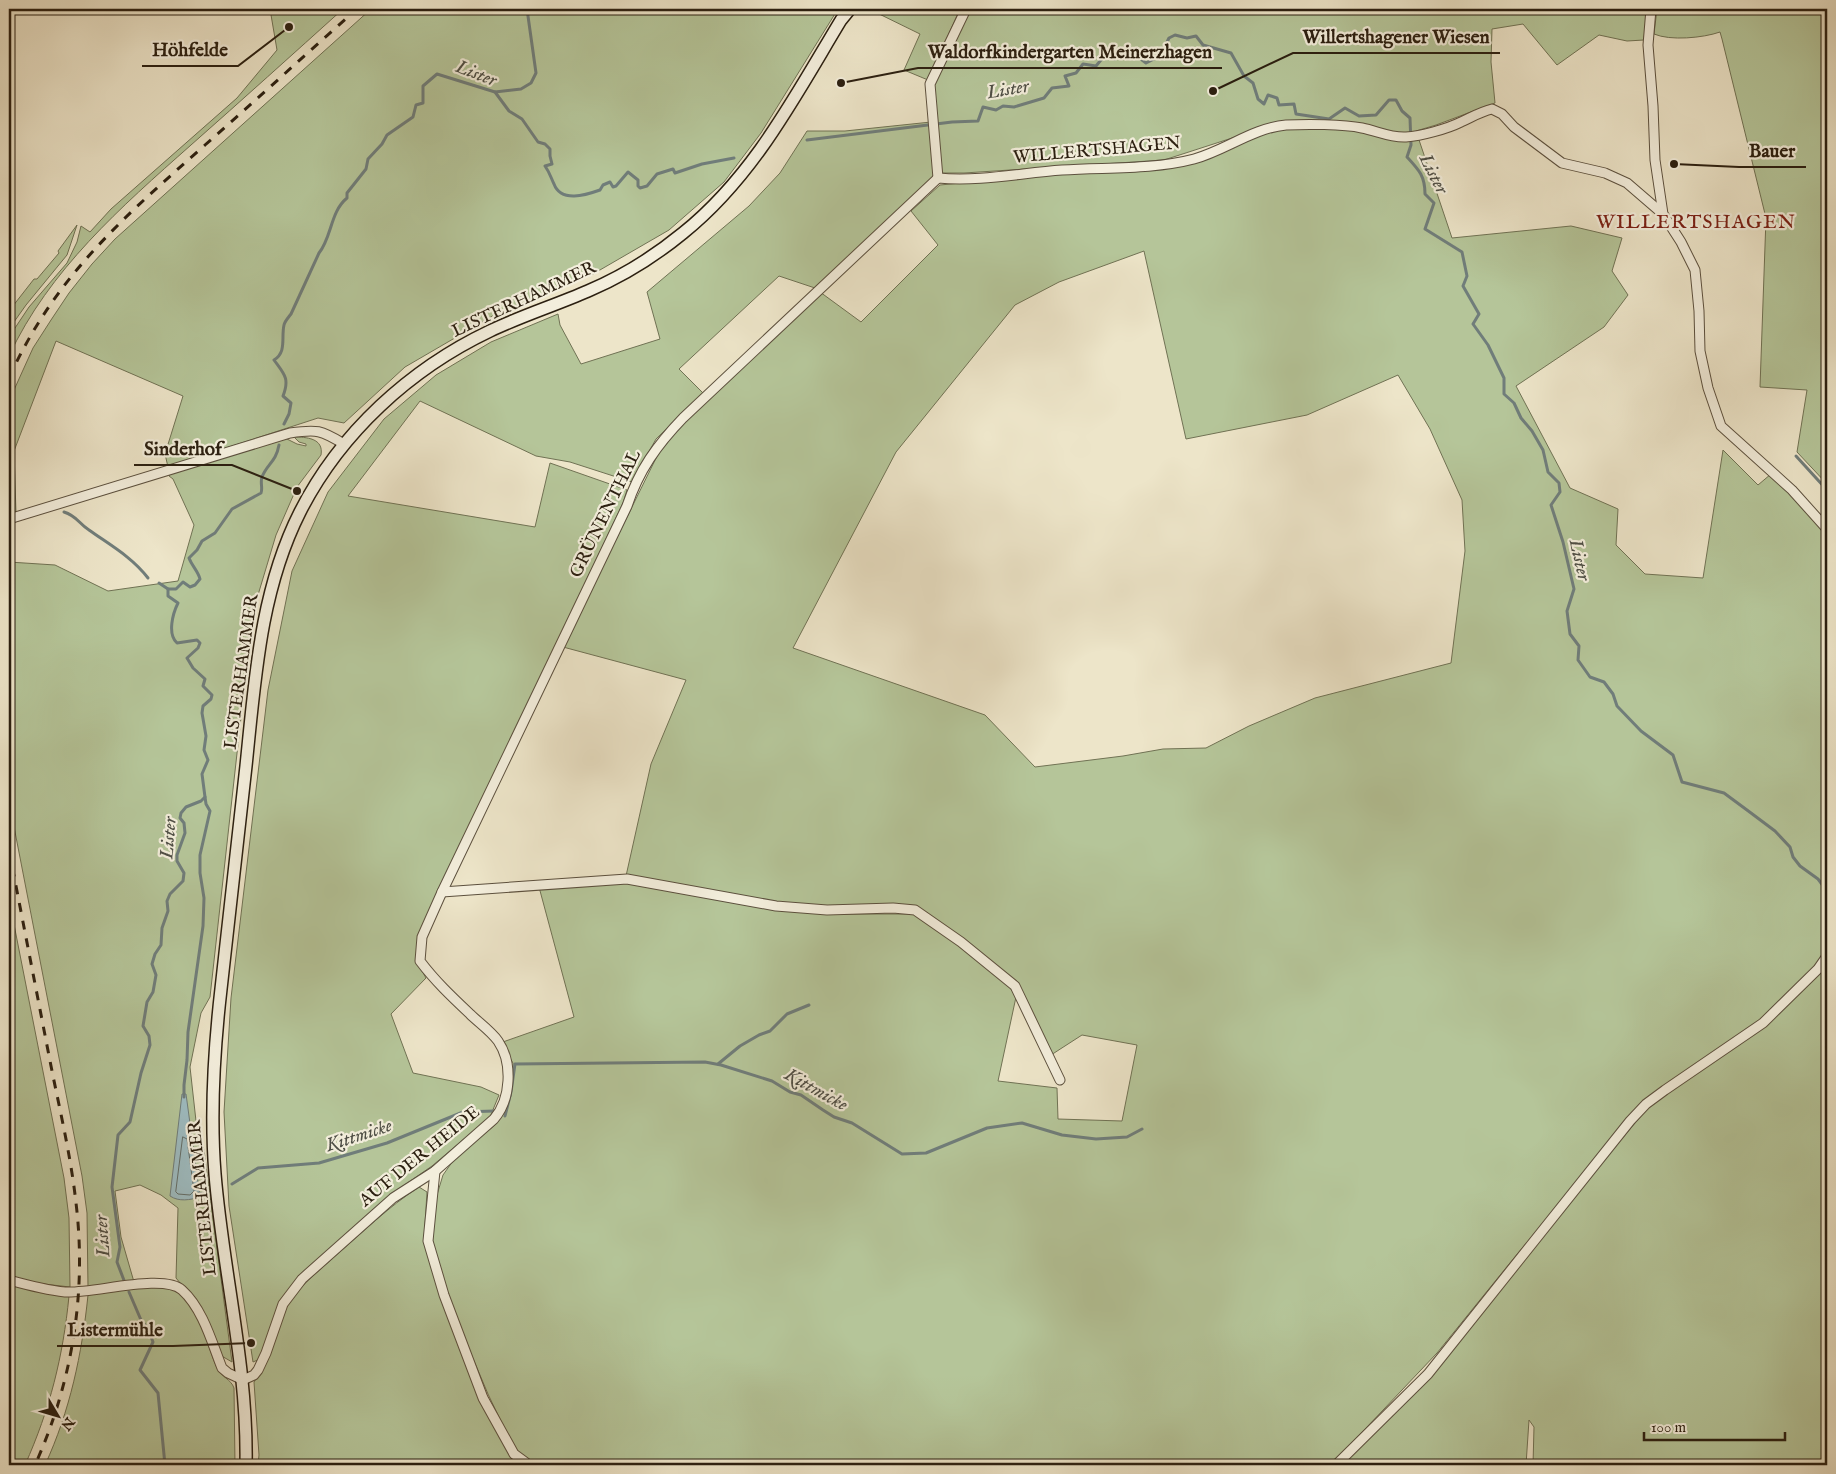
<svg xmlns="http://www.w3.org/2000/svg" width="1836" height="1474" viewBox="0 0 1836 1474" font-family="'IM FELL English',serif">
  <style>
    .green { fill: #b5c599; stroke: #707254; fill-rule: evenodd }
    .water { fill: #9ebcc1; stroke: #707d7a }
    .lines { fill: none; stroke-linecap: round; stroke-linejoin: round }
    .shore { stroke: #646e68; stroke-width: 1 }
    .stream { stroke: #707d7a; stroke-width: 3 }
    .minor-casing { stroke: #5c503e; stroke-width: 11 }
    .secondary-casing { stroke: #2b1f10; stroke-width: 14 }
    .minor { stroke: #f3eedc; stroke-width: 9 }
    .secondary { stroke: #f3eedc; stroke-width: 11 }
    .rail { stroke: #2b1f10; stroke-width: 3; stroke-dasharray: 9 9; stroke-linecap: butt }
    .labels { text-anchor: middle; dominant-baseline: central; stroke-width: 4.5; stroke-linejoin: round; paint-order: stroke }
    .street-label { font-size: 18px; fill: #2b1f10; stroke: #f3eedc }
    .water-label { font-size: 19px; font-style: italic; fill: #4e4e45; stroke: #f3eedc }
    .quarter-label { font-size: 20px; letter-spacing: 1px; fill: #7a1f14; stroke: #f3eedc }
    .leader { fill: none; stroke: #2b1f10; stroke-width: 2 }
    .callout-dot { fill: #2b1f10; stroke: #f3eedc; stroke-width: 2 }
    .callout-label { font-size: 19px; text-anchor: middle; font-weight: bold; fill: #2b1f10; stroke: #f3eedc; stroke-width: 4.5; stroke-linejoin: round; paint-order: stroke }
  </style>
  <rect width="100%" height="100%" fill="#ede5c9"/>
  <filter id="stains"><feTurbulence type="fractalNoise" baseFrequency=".004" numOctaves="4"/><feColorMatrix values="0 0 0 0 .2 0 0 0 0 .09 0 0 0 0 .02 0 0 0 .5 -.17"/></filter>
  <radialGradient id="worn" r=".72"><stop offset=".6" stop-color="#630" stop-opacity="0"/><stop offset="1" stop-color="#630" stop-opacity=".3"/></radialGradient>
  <g class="green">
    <path d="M270,9H343C293,54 242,100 191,145C121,207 49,270 9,356V337L29,307L67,263L77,242L81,226L90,232L111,209L237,98L277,50Z"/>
    <path d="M371,9H838L761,133L724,182L669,230L593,274L496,314L405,367L344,423L318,418L168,467L165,454L183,396L56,341L14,451L16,513L9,516V401L33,348L51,320L69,293L92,264L115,239Z"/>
    <path d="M869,9H960L928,80L904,70L920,34Z"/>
    <path d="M968,9H1647L1644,40L1627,41L1599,35L1557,65L1523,24L1492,29L1491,62L1495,103L1436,125L1416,131L1452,238L1571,226L1622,238L1612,271L1628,295L1604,327L1516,386L1570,488L1618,509L1616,545L1645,574L1703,578L1723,450L1758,485L1771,474L1827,532V950L1816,965L1763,1020L1659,1089L1645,1101L1518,1253L1437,1353L1331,1465H534L516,1453L488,1394L446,1295L432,1238L433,1208L443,1175L455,1158L495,1125L503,1114L511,1096L513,1063L500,1043L574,1017L539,887L626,880L827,914H913L930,922L1009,986L1016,997L998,1081L1057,1088L1058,1119L1122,1121L1137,1045L1082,1035L1051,1055L1019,989L912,906L827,907L776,902L626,876L651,764L686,680L563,647L661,448L686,421L820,292L861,322L938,245L911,211L940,185L1199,160L1267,133L1263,128L1164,160L964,173H942L931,94L937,76ZM1144,251L1186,439L1307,415L1398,375L1430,429L1462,500L1465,551L1451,663L1315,698L1249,726L1206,748L1163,749L1123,756L1035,767L985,715L793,648L896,452L1015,305L1059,282Z"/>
    <path d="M1657,9H1827V484L1797,452L1807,390L1760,387L1766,218L1722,39L1720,32C1703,38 1670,41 1654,34Z"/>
    <path d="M931,122L936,177L818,289L779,276L679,369L703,393L656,439L632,482L570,462L536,456L420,401L348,496L535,527L550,463L627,490L623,503L418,937L416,960L426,978L391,1014L413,1073L481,1087L499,1095L490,1117L432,1166L393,1193L290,1291L260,1359L253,1362L229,1206L224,1112L231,998L268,690L292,571L328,492L384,419L436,375L491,342L558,314L560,325L581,364L660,339L647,292L749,206L780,173L807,131H845Z"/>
    <path d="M77,225L67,255L26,305L9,329V311L34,279H37L59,253L58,251Z"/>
    <path d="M294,437C306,437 324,438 321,455L297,487L276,535L258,595L251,627L210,997L201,1013L190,1067L196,1121L204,1150L232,1362L220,1355L194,1300L176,1278L178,1208L161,1195L140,1185L115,1191L121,1237L134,1282L88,1287L87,1213L82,1176L9,801V562L55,565L108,591L178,581L194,525L173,479L169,476L172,471L285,438L297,444L306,446V444L299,442Z"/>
    <path d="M9,899L64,1178L69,1218L70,1287L35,1283L9,1276Z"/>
    <path d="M1827,961V1465H1533L1534,1427L1529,1420L1526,1465H1341L1397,1410L1645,1111L1659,1099L1766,1025Z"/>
    <path d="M419,1187L427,1192L424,1240L458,1345L482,1398L512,1458L522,1465H258L259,1455L254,1382C272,1360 276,1332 287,1306C295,1290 320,1270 334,1257C362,1233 388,1207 419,1187Z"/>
    <path d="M9,1283L69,1296C63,1357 50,1409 25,1465H9Z"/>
    <path d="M158,1285C199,1291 203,1337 217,1368C221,1377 231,1379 234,1388L235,1465H45C70,1411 82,1354 88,1295Z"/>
  </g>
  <path class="water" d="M182,1094H186L200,1197C190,1200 179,1202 170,1196Z"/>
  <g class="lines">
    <path class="shore" d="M183,1137L187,1139L194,1191L190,1195L178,1194L176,1192Z"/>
    <g class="stream">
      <path d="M495,92L521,89L531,83L536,73L527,9"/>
      <path d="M807,140L952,122L978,121L983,107L996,110L1003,106L1014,107L1044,98L1052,88L1069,86L1065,76L1076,73L1083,64L1096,66L1105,55L1115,59L1120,52L1129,50L1146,63L1160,56L1169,38L1175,35L1187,38L1196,36L1203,45L1231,53L1244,76L1253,83L1258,99L1264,104L1268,95L1277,98L1279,105L1294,104L1296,114L1329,119L1345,108L1359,116L1376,115L1389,100H1396L1402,111L1410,118L1411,145L1407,157C1419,170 1425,176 1425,194L1434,203L1425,229L1462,252L1467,276L1463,286L1479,314L1473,324L1488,345L1504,378V394L1514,403L1521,418L1532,431L1543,450L1548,472L1559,483L1560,492L1551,505L1563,542L1574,589L1567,611L1570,634L1579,646L1578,660L1590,677L1604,682L1613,694L1617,706L1641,731L1673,755L1682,782L1724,793L1751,813L1775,831L1790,847L1793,857L1800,866L1818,879L1827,891"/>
      <path d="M284,424L289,414L291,403L283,396C290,378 284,374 274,360C287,352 281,338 284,325C285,321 288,318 291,314L319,253C332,237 330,212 347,198V193L366,169L368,159L382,144L387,135L413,117L416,105L423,103V86L437,74L495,92L509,111L522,119L538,142L545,144L550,149V156L552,164L545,166C550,173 551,178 554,184C561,203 586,195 600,190L603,185L610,182L613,187L616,186L628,172L638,180V186L640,188L647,186L657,174L673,169L675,173L702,164L734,158"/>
      <path d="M1796,456L1827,490"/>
      <path d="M64,512C77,516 78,523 89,530C110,545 132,557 148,578"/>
      <path d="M159,583L168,589"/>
      <path d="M718,1064L740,1046L759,1035L770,1031L787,1014L809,1005"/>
      <path d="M184,1097V1085L187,1060L188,1032L203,926L204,898L200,873V855L210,811L206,804L205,797"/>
      <path d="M505,1116L511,1092L515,1064L705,1062L721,1065L772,1081L790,1092L801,1095L823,1110L834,1117L852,1123L902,1154L926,1153L987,1128L1022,1123L1062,1135L1096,1139L1127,1137L1142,1129"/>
      <path d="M232,1184L258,1168L319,1163L387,1143L463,1112L494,1111"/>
      <path d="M197,1193L199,1194L208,1192"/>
      <path d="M125,1283L117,1262L120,1247L112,1187L118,1135L130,1122L141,1073L150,1045L149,1036L143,1026L147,1002L153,992L156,975L152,964L155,954L161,945L162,928L168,911L167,901L170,894L183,881L184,873L177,861V855L185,833L184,823L180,818L181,813L186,807L201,801L205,797L202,774L208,760L204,750L206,736L202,713L203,706L211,699L212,695L203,686L205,679L193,668L187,658L198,648L200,643L197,640L177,643C167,634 173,613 178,603L168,596V589H176L183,582L190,587L195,585L200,579C198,571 192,566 189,558L197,550L202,541L215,533L232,509L261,493C263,488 260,483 262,477C267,464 276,462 279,445"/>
      <path d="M129,1292L141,1320L148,1329L153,1342L140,1370L158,1393L165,1465"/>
    </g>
    <defs>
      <g id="minor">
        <path d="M1651,9L1648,45L1653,106L1655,160L1663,214L1681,242L1695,270L1699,311L1700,351L1708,388L1721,426L1792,490L1827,529"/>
        <path d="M938,178C979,182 1021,173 1062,170C1106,167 1152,170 1194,159C1226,150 1253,128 1286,125C1306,124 1343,124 1362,128C1377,131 1391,138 1406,137C1421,136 1447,129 1461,122C1472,117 1480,112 1492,109L1502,114L1514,127L1562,163L1605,173L1627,183L1663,214"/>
        <path d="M938,178L930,84L966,9"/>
        <path d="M9,519L290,433C317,429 321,430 344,444"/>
        <path d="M442,892L627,879L776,906L827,910L893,908L915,910L961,942L1015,986L1060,1080"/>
        <path d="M435,1171L428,1241L444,1295L483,1398L514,1454L529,1465"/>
        <path d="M9,1280C27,1285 46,1290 65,1292C93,1294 163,1273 182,1290C203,1309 212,1343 222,1368L228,1373L243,1380L254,1375L258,1370L266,1353L283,1304L302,1279L393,1198L435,1171L494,1119C511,1099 513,1063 498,1041C491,1031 478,1022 470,1014C452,997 435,981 420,961L422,937L442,892L627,506C639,470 657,445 683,418L938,178"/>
        <path d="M1336,1465L1428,1374L1630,1121L1646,1104L1665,1090L1763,1023L1818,969L1827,956"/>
      </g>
      <path id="secondary" d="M246,1465C248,1367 223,1272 215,1174C210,1112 214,1050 221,989C230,914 238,840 246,766C255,680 260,591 300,512C340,433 410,369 490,331C521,316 556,305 588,291C621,277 655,256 683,233C754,176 795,96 841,20L850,9"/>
    </defs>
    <use href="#minor" class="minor-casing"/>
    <use href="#secondary" class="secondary-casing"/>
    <use href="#minor" class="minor"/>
    <use href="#secondary" class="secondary"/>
    <g class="rail">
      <path d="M9,378C55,276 123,218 205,145C256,100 306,54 357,9"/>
      <path d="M9,850C23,922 37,994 51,1066C60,1111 71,1157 76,1203C87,1293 72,1383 35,1465"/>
    </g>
  </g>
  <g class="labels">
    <g class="street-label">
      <text transform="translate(1097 151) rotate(-5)">WILLERTSHAGEN</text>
      <text transform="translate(524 300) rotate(-25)">LISTERHAMMER</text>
      <text transform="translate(606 514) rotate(-64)">GRÜNENTHAL</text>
      <text transform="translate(242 672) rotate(-82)">LISTERHAMMER</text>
      <text transform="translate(420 1157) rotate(-39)">AUF DER HEIDE</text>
      <text transform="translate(203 1198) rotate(-96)">LISTERHAMMER</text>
    </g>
    <g class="water-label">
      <text transform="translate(476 74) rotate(21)">Lister</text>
      <text transform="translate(1008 90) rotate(-10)">Lister</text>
      <text transform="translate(1433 174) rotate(63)">Lister</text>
      <text transform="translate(1579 560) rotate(77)">Lister</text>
      <text transform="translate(169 838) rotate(-85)">Lister</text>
      <text transform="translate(816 1090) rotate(29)">Kittmicke</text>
      <text transform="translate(359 1136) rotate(-18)">Kittmicke</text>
      <text transform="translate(103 1236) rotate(-94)">Lister</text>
    </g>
    <g class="quarter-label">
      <text x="1696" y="222">WILLERTSHAGEN</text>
    </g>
  </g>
  <path class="leader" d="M1213 91L1293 53H1500M289 27L238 66H142M841 83L918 68H1222M1674 164L1739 167H1806M297 491L232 465H134M251 1343L173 1346H57"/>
  <g class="callout-dot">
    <circle cx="1213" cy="91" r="5"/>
    <circle cx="289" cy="27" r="5"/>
    <circle cx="841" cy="83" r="5"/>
    <circle cx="1674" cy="164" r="5"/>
    <circle cx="297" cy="491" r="5"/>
    <circle cx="251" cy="1343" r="5"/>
  </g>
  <g class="callout-label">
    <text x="1396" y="43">Willertshagener Wiesen</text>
    <text x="190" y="56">Höhfelde</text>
    <text x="1070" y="58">Waldorfkindergarten Meinerzhagen</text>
    <text x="1772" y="157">Bauer</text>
    <text x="183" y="455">Sinderhof</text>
    <text x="115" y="1336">Listermühle</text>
  </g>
  <rect width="1836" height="1474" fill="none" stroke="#ede5c9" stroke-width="30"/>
  <rect x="10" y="10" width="1816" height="1454" fill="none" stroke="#2b1f10" stroke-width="2.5"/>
  <rect x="15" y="15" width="1806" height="1444" fill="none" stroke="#2b1f10"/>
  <g transform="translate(58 1416) rotate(128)" stroke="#f3eedc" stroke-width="4" paint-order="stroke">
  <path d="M0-4L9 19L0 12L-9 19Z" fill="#2b1f10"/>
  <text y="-8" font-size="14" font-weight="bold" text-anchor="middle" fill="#2b1f10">N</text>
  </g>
  <path d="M1644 1432v8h141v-8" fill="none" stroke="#2b1f10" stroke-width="2.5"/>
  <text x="1651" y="1432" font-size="15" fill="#2b1f10" stroke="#f3eedc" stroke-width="4" paint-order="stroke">100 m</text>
  <rect width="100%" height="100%" filter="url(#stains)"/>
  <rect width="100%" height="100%" fill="url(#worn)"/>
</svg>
